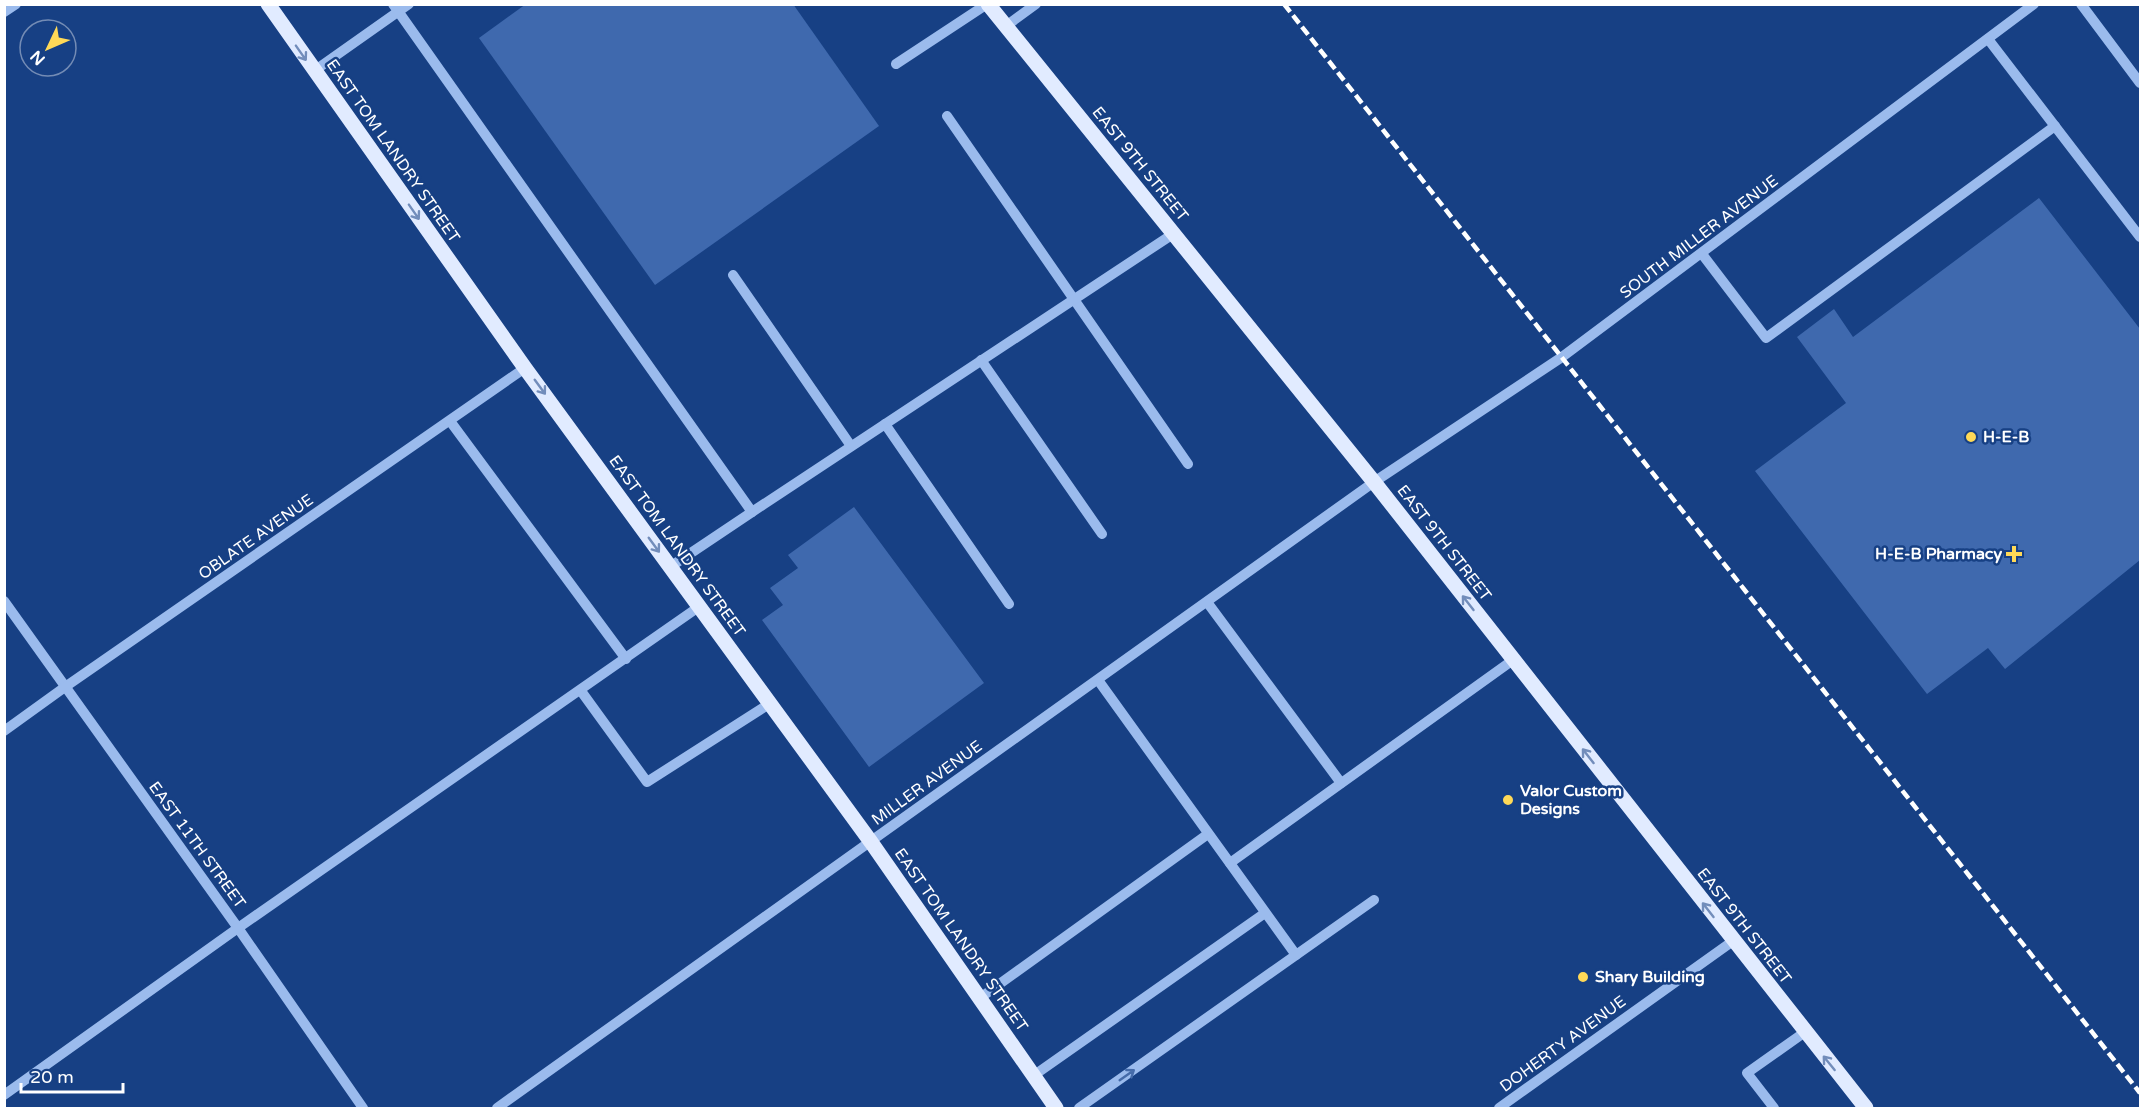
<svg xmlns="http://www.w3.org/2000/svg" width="2145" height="1113" viewBox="0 0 2145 1113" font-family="'Varela Round',sans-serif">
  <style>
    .building { fill: #3f69ae }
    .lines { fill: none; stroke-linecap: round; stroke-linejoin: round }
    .minor { stroke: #9bbbed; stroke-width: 10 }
    .major { stroke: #e1ebff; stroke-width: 15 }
    .rail { stroke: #fff; stroke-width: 4.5; stroke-dasharray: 10 4.5; stroke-linecap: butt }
    .oneway { stroke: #728dbb }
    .oneway2 { stroke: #456ba9 }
    .poi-dot { fill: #ffd957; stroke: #174084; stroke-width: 2 }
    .labels { text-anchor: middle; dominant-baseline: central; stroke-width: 5; stroke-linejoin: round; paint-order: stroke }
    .street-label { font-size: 16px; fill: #fff; stroke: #174084 }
    .poi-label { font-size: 16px; font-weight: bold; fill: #fff; stroke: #174084; text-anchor: start }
  </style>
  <rect width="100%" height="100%" fill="#174084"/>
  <g class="building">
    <path d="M526,4H793L879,126L655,285L479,38Z"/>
    <path d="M2039,198L2140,329V560L2005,669L1988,648L1927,694L1755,471L1846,403L1797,337L1834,309L1853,337Z"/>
    <path d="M854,507L984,683L869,767L762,620L783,605L770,588L798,568L788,555Z"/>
  </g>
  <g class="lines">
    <g class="minor">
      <path d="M393,4L752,512L670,567"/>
      <path d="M2081,4L2140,83"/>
      <path d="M4,12L16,4"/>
      <path d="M1006,26L1036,4"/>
      <path d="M1988,39L2140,237"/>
      <path d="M896,64L987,4"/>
      <path d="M314,71L409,4"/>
      <path d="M947,116L1188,464"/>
      <path d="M1702,254L1766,338L2055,126"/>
      <path d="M733,275L851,446"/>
      <path d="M981,360L1102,534"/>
      <path d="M450,421L626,659"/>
      <path d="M885,424L1009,604"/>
      <path d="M752,512L1173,234"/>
      <path d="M4,601L238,928L363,1108"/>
      <path d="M1207,602L1341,783"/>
      <path d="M1098,680L1296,955"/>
      <path d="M581,691L647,782L769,704"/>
      <path d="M4,731L65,687L525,368"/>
      <path d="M1230,863L1513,660"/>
      <path d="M980,998L1208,834"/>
      <path d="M1033,1076L1265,913"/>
      <path d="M4,1095L238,928L700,606"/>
      <path d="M497,1108L1374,482L1562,357L2034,4"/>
      <path d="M1079,1108L1374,900"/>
      <path d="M1499,1108L1733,941"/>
      <path d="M1774,1108L1747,1073L1805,1032"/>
    </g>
    <g class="major">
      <path d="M268,4L525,368L871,842L1056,1108"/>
      <path d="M988,4L1374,482L1866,1108"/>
    </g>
    <path class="rail" d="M1284,4L2140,1093"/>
  </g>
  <defs><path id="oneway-shaft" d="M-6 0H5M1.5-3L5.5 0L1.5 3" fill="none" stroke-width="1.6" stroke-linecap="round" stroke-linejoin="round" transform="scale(1.5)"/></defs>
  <g class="oneway">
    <use href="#oneway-shaft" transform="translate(301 53) rotate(55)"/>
    <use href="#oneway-shaft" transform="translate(414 212) rotate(55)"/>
    <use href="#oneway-shaft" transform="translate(540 387) rotate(54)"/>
    <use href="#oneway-shaft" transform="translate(654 545) rotate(54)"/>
    <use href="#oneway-shaft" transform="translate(1468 603) rotate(-128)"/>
    <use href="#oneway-shaft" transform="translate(1588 756) rotate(-128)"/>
    <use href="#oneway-shaft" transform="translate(1708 910) rotate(-128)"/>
    <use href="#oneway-shaft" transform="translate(1829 1063) rotate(-129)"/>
  </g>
  <use class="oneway2" href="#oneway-shaft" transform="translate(1127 1075) rotate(-35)"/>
  <g class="poi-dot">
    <circle cx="1971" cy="437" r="6"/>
    <path d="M2011 545h6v6h6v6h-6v6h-6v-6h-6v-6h6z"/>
    <circle cx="1508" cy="800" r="6"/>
    <circle cx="1583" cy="977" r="6"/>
  </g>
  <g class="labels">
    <g class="street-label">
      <text transform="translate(393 151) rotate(55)">EAST TOM LANDRY STREET</text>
      <text transform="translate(1140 164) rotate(51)">EAST 9TH STREET</text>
      <text transform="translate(1699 237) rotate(-37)">SOUTH MILLER AVENUE</text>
      <text transform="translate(256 537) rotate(-35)">OBLATE AVENUE</text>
      <text transform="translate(1444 543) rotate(52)">EAST 9TH STREET</text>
      <text transform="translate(677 546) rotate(54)">EAST TOM LANDRY STREET</text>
      <text transform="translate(927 783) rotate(-36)">MILLER AVENUE</text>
      <text transform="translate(197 845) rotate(54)">EAST 11TH STREET</text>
      <text transform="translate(1744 926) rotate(52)">EAST 9TH STREET</text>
      <text transform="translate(961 940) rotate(55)">EAST TOM LANDRY STREET</text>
      <text transform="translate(1563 1044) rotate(-36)">DOHERTY AVENUE</text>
    </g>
    <g class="poi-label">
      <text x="1983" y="437">H-E-B</text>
      <text x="2002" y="554" text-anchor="end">H-E-B Pharmacy</text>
      <text x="1520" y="791">Valor Custom<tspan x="1520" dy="18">Designs</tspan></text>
      <text x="1595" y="977">Shary Building</text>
    </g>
  </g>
  <rect width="2145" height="1113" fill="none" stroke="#ffffff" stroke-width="12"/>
  <g transform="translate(48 48) rotate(226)"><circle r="28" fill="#174084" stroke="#748cb5" stroke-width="1.5"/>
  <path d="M0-4.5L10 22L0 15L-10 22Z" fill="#ffd957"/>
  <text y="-9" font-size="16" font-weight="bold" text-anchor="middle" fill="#ffffff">N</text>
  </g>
  <path d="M21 1083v9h102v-9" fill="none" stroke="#ffffff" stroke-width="3"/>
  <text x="30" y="1083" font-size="18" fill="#ffffff" stroke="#174084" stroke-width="4.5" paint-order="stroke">20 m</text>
</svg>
